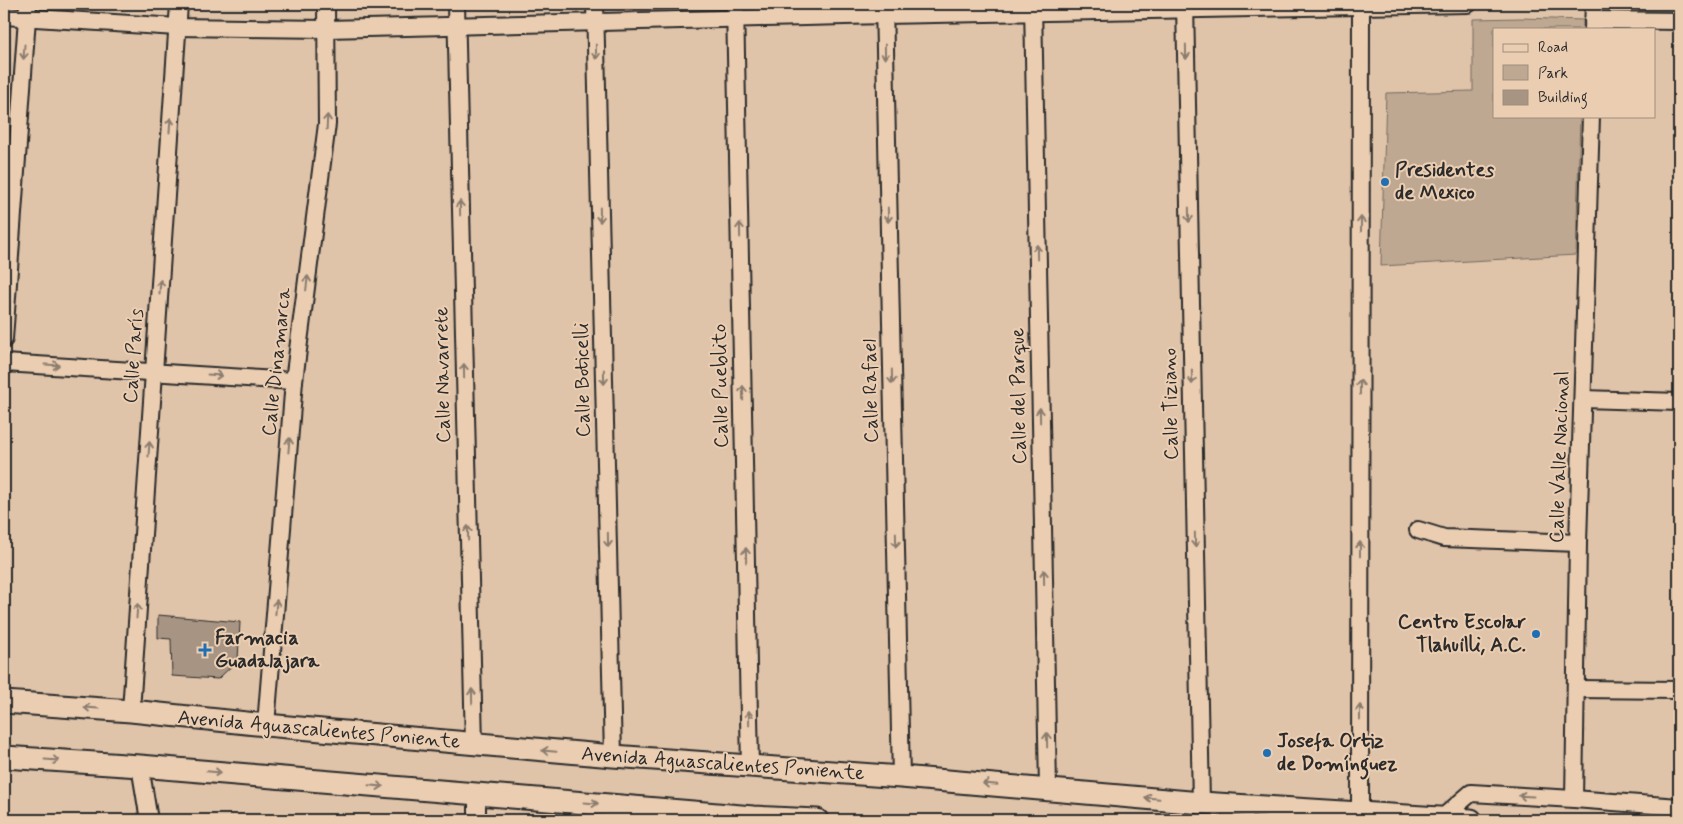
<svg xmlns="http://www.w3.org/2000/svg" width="1683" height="824" viewBox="0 0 1683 824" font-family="Mynerve,sans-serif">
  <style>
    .green { fill: #bea892; stroke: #746a5e }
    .building { fill: #a89482; stroke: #2b2b2b }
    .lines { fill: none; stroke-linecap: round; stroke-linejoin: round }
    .minor-casing { stroke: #2b2b2b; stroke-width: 20 }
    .major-casing { stroke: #2b2b2b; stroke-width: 25 }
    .minor { stroke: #ebceb2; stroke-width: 16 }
    .major { stroke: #ebceb2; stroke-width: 21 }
    .oneway { stroke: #8b7c6e }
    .poi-dot { fill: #1f6fb2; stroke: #ebceb2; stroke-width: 2 }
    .labels { text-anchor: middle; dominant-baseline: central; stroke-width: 4; stroke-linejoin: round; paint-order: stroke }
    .poi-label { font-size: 20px; font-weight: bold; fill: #2b2b2b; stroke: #ebceb2; text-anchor: start }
    .street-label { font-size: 20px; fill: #2b2b2b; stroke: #ebceb2 }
  </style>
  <rect width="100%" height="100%" fill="#e0c4aa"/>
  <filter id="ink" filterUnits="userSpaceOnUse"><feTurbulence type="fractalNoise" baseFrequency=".02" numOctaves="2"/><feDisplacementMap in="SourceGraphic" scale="10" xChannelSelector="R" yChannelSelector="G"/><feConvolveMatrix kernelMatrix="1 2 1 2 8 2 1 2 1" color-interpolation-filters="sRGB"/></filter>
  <g filter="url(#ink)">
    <path class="green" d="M1521,18L1583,20V29H1494V116H1580L1576,255L1381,266L1386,93L1473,91V19Z"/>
    <path class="building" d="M158,615L240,622L238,660L218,679L172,676L171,639L158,638Z"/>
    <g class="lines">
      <defs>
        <g id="minor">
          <path d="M456,4L474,744"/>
          <path d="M595,4L613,756"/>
          <path d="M735,4L750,767"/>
          <path d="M884,4L901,777"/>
          <path d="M1033,4L1048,788"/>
          <path d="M1185,4L1201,803"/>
          <path d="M4,16L177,27L327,29L884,15L1468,4"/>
          <path d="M1593,20L1679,21"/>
          <path d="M1593,29L1594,4"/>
          <path d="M4,339L28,4"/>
          <path d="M4,363L294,381"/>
          <path d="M1583,399L1679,402"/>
          <path d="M1418,530L1444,538L1578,543"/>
          <path d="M1576,689L1679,690"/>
          <path d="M131,711L179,4"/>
          <path d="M266,725L294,381L327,124L326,4"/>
          <path d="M140,766L149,820"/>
          <path d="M477,795V820"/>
          <path d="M1574,799L1578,543L1591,116"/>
          <path d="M618,805V820"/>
          <path d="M1360,813L1361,4"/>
          <path d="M1442,818L1471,793L1574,799L1679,807"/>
        </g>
        <g id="major">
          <path d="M4,702L131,711L266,725L613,756L901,777L1201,803L1471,820"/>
          <path d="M4,757L140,766L753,817L817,820"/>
        </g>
      </defs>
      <use href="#minor" class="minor-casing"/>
      <use href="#major" class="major-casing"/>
      <use href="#minor" class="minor"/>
      <use href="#major" class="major"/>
    </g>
    <defs><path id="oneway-shaft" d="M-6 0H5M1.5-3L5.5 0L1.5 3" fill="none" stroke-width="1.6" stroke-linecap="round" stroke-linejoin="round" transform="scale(1.25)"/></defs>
    <g class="oneway">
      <use href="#oneway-shaft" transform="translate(24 52) rotate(94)"/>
      <use href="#oneway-shaft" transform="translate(596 52) rotate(89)"/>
      <use href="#oneway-shaft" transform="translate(885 52) rotate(89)"/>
      <use href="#oneway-shaft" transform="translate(1186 52) rotate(89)"/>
      <use href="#oneway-shaft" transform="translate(327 122) rotate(-87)"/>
      <use href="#oneway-shaft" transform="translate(170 125) rotate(-86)"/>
      <use href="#oneway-shaft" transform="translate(460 208) rotate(-91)"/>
      <use href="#oneway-shaft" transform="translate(600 215) rotate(89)"/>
      <use href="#oneway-shaft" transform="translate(888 215) rotate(89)"/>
      <use href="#oneway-shaft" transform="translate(1189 215) rotate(89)"/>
      <use href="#oneway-shaft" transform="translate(1361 224) rotate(-90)"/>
      <use href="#oneway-shaft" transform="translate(740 230) rotate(-91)"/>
      <use href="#oneway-shaft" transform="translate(1037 252) rotate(-91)"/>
      <use href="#oneway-shaft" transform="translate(307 283) rotate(-83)"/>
      <use href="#oneway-shaft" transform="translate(160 287) rotate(-86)"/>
      <use href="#oneway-shaft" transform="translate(52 365) rotate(3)"/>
      <use href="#oneway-shaft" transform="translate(464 371) rotate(-91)"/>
      <use href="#oneway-shaft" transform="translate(215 375) rotate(4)"/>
      <use href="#oneway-shaft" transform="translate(604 377) rotate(89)"/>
      <use href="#oneway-shaft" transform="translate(892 377) rotate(89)"/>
      <use href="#oneway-shaft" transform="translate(1192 377) rotate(89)"/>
      <use href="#oneway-shaft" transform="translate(1360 387) rotate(-90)"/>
      <use href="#oneway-shaft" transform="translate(743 393) rotate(-91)"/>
      <use href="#oneway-shaft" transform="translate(1040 415) rotate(-91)"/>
      <use href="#oneway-shaft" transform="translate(289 445) rotate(-85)"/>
      <use href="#oneway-shaft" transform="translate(149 449) rotate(-86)"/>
      <use href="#oneway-shaft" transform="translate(468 533) rotate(-91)"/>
      <use href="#oneway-shaft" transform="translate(608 540) rotate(89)"/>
      <use href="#oneway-shaft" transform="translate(896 540) rotate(89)"/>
      <use href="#oneway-shaft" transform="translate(1195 540) rotate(89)"/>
      <use href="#oneway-shaft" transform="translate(1360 549) rotate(-90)"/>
      <use href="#oneway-shaft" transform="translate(746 555) rotate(-91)"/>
      <use href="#oneway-shaft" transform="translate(1044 577) rotate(-91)"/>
      <use href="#oneway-shaft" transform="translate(276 607) rotate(-85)"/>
      <use href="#oneway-shaft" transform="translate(137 611) rotate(-86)"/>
      <use href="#oneway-shaft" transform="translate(472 696) rotate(-91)"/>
      <use href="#oneway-shaft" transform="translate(91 708) rotate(-176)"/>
      <use href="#oneway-shaft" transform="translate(1360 712) rotate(-90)"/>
      <use href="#oneway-shaft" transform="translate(749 718) rotate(-91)"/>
      <use href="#oneway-shaft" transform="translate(1047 740) rotate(-91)"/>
      <use href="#oneway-shaft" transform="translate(549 751) rotate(-175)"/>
      <use href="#oneway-shaft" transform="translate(52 760) rotate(4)"/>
      <use href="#oneway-shaft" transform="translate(214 772) rotate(5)"/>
      <use href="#oneway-shaft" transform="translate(990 784) rotate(-175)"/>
      <use href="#oneway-shaft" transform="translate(376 786) rotate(5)"/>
      <use href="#oneway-shaft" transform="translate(1526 796) rotate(-177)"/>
      <use href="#oneway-shaft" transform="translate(1152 798) rotate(-175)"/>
      <use href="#oneway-shaft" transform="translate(591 803) rotate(4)"/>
    </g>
  </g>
  <g class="poi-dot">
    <circle cx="1385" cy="182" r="5"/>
    <circle cx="1536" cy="634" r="5"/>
    <path d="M202.5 642.5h5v5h5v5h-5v5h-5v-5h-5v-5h5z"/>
    <circle cx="1267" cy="753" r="5"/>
  </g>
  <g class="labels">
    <g class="poi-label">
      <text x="1395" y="170">Presidentes<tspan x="1395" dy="23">de Mexico</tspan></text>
      <text x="1526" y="622" text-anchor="end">Centro Escolar<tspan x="1526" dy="23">Tlahuilli, A.C.</tspan></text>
      <text x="215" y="638">Farmacia<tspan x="215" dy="23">Guadalajara</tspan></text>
      <text x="1277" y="741">Josefa Ortiz<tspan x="1277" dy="23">de Domínguez</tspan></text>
    </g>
    <g class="street-label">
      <text transform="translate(134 356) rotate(-86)">Calle París</text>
      <text transform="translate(277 362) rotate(-84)">Calle Dinamarca</text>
      <text transform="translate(443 375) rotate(-91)">Calle Navarrete</text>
      <text transform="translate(583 380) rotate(-91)">Calle Boticelli</text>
      <text transform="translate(721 386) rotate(-91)">Calle Pueblito</text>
      <text transform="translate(871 391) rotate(-91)">Calle Rafael</text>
      <text transform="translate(1019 396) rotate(-91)">Calle del Parque</text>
      <text transform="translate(1171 404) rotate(-91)">Calle Tiziano</text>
      <text transform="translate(1560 457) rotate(-88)">Calle Valle Nacional</text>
      <text transform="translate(319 730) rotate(5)">Avenida Aguascalientes Poniente</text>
      <text transform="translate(723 764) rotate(4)">Avenida Aguascalientes Poniente</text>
    </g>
  </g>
  <rect width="1683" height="824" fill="none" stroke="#ebceb2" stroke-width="20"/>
  <rect x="10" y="10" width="1663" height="804" fill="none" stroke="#2b2b2b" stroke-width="2" filter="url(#ink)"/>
  <rect x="1493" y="28" width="162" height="90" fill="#ebceb2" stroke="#9e8d7c"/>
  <rect x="1503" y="44" width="25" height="8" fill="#ebceb2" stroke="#9e8d7c"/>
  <text x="1538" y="52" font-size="15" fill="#2b2b2b">Road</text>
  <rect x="1503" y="65" width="25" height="15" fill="#bea892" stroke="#9e8d7c"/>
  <text x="1538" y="78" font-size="15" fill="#2b2b2b">Park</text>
  <rect x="1503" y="90" width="25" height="15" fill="#a89482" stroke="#9e8d7c"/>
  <text x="1538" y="102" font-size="15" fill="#2b2b2b">Building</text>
</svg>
